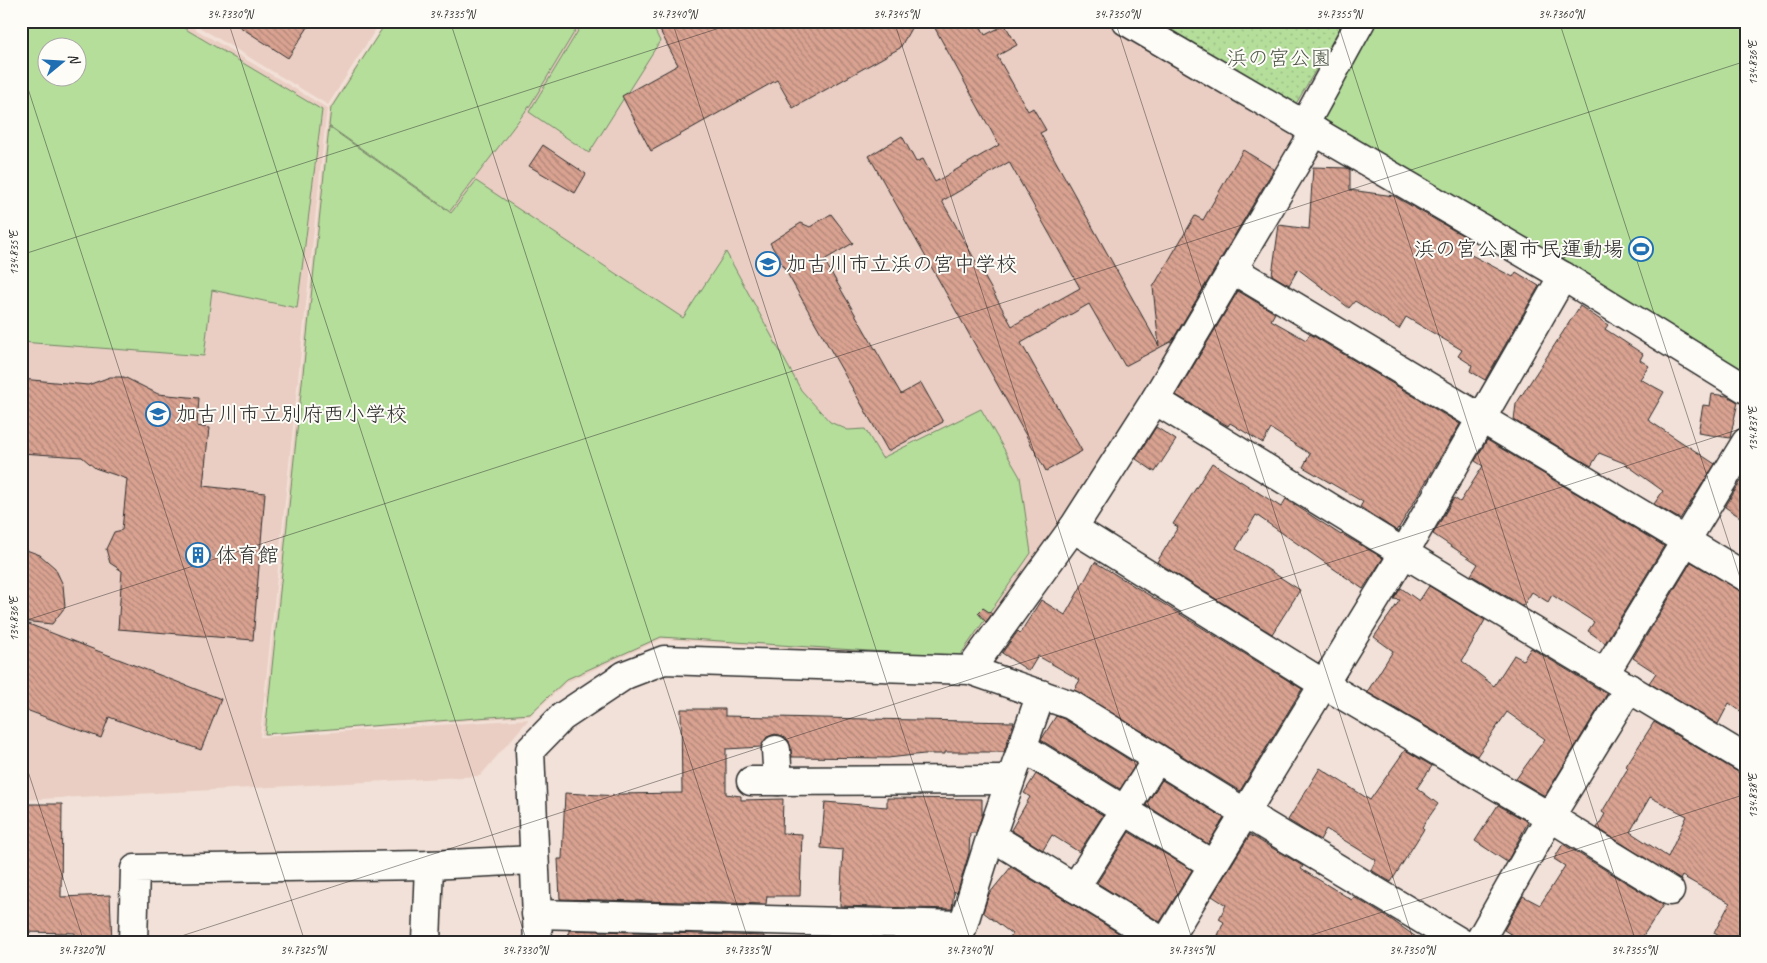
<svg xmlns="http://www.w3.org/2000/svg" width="1767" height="963" viewBox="0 0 1767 963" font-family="Caveat,'Klee One',sans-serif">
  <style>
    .built { fill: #eacec3; fill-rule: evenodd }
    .park { fill: url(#park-dots); stroke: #708463 }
    .garden { fill: #b5de9b; stroke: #708463; fill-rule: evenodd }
    .building { fill: url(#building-back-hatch); stroke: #2b2b2b; fill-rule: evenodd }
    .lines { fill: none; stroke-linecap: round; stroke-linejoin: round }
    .minor-casing { stroke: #2b2b2b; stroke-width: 31 }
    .minor { stroke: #fdfcf7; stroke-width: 28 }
    .ticks { fill: none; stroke: #2b2b2b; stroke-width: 1; stroke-opacity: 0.45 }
    .labels { text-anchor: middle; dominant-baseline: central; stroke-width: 4; stroke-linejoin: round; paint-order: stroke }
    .park-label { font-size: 21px; fill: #4e5847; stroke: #fdfcf7 }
    .poi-label { font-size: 21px; fill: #2b2b2b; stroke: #fdfcf7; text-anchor: start }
    .neatline { fill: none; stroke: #2b2b2b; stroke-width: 2 }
    .ticks-label { font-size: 12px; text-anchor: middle; fill: #2b2b2b }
  </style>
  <defs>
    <pattern id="park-dots" width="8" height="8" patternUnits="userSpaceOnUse" patternTransform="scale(1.25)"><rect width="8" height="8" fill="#b5de9b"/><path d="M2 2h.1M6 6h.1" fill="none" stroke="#9cbf86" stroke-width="1.8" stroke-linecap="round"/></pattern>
    <pattern id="building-back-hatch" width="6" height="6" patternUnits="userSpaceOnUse" patternTransform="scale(1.25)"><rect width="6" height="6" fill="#d9a291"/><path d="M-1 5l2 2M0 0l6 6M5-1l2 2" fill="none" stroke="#b08477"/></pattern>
  </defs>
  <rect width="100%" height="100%" fill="#f2e1d8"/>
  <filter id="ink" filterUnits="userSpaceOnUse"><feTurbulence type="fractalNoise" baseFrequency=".02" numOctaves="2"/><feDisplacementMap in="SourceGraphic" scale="10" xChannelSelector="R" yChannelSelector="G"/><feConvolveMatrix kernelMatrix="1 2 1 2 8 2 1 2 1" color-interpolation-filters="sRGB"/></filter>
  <g filter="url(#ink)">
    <g class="built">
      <path d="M21,21H182L327,108L260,737L529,719L480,776L21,800ZM48,48H78V78H48Z"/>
      <path d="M189,21H381L328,105Z"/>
      <path d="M386,21H1104L1294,133L1295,146L1154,383L971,655L962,661L662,639L567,682L530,716L262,735L329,108Z"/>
    </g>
    <path class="park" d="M1145,21H1344L1293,109Z"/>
    <g class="garden">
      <path d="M21,21H172L322,110L297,308L212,290L204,356L21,342ZM48,48H78V78H48Z"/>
      <path d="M387,21H581L531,104L450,211L329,126L331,108Z"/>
      <path d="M584,21H650L660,41L589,153L529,112Z"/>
      <path d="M1370,21H1746V373L1326,126L1319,113Z"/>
      <path d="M329,127L451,213L476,181L683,318L726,252L801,390L830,422L848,430L865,429L882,458L981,409L1020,477L1031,553L959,657L661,637L567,679L530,714L265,734Z"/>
    </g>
    <g class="building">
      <path d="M231,21H312L288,58Z"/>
      <path d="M655,21H915L900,48L793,108L777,80L651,151L622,96L678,65Z"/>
      <path d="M931,21H978L985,35L1005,25L1017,45L997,56L1028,111L1033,108L1046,130L1040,133L1159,346L1153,287L1195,216L1203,220L1243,150L1274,169L1172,341L1125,366L1089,304L1021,343L1082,451L1046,471L869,156L902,136L916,162L923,159L935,182L999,145ZM1009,162L1080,288L1012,326L942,201Z"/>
      <path d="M543,145L586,174L575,193L529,166Z"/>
      <path d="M1313,167L1347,168L1350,170V190L1394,196L1469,239L1462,250L1513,277L1516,272L1539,286L1485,380L1470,371L1472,365L1458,356L1462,350L1406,317L1399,329L1355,301L1349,308L1298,269L1289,285L1272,275L1279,225L1309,229Z"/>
      <path d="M831,214L853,243L824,260L901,394L921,383L943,422L888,451L770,243L801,223L810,227Z"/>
      <path d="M1238,291L1275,313L1271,320L1306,340L1310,334L1460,424L1397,531L1360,507L1363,502L1303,467L1310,454L1271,429L1263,443L1230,423L1228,426L1176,395Z"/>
      <path d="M1580,306L1608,325L1605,329L1643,354L1640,360L1649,366L1640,379L1664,392L1648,420L1715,464L1680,519L1654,504L1663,491L1624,463L1599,453L1591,466L1514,420L1516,404Z"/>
      <path d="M110,377H124L158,394L199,398L197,426L209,428L203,486L265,493L253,640L118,629L122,571L110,563L106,549L114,532L122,530L127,479L95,468L82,457L21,453V379L88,385Z"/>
      <path d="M1712,394L1727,396L1738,402L1730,438L1698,433L1703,405L1710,406Z"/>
      <path d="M1156,427L1176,440L1155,472L1136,459Z"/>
      <path d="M1487,440L1664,546L1605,643L1588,631L1594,622L1552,595L1548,602L1532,592L1523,606L1471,575L1478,564L1433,534L1454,498L1460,502L1483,466L1475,461Z"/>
      <path d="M1212,463L1281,507L1286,499L1341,535L1342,534L1383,558L1363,589L1256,515L1236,549L1300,590L1272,634L1157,562L1178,527L1173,524Z"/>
      <path d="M1741,481L1746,484V521L1725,507Z"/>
      <path d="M21,548L40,555L55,568L63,585L65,607L52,624L21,621Z"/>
      <path d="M1095,562L1302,689L1240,791L1074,690L1080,680L1038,656L1029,671L1002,653L1018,631L1020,633L1041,600L1065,615Z"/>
      <path d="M1691,562L1746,594V715L1729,703L1718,724L1649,683L1656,673L1633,658Z"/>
      <path d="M1429,586L1485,620L1462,661L1494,686L1514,655L1523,660L1531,648L1607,694L1545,796L1516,779L1545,739L1507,712L1477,756L1367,692L1393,651L1374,637L1400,600L1394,599L1401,588L1419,601Z"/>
      <path d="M983,608L992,614L986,622L978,613Z"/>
      <path d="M21,621L221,699L201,750L109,717L101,738L21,708Z"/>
      <path d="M681,709H725V716L1014,722L1004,752H945V754H924L888,758L792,757L789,741L783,736L775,734L767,737L761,747L726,749V794L741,796V800L783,799L782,833L802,834L800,896H767L766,904L560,899L558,859H562L565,793L618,796V794L682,793Z"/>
      <path d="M1056,716L1064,719L1136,764L1120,789L1041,740Z"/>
      <path d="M1654,722L1738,772L1746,775V942H1730L1714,933L1730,903L1682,876L1680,880L1597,828L1605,814L1602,812L1628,768L1626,766ZM1650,797L1687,816L1668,857L1630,832Z"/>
      <path d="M1405,750L1432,766L1417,788L1438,804L1422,827L1424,829L1391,882L1371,870L1376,860L1326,829L1320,840L1288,820L1320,768L1370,800Z"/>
      <path d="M1036,774L1103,815L1079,852L1052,835L1043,850L1011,830L1030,797L1024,793Z"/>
      <path d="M1162,780L1224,818L1208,844L1146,805Z"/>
      <path d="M887,798L982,799V815L976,833H970L969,853L957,893L954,891L952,909L840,906L843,850L821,848L825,802L887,807Z"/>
      <path d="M29,804H62L61,897L110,895L112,942H75V933L21,932L22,828L29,829Z"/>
      <path d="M1498,805L1528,822L1507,862L1475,841Z"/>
      <path d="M1129,832L1192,870L1160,922L1097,883Z"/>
      <path d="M1250,835L1303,866L1301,869L1352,900L1354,897L1392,920L1423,942H1215L1224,922L1219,919L1226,905L1212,896Z"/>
      <path d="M1563,844L1663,905L1639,942H1523L1504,930L1523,896L1540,905L1565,866L1554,859Z"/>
      <path d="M1011,867L1067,901L1133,942H1007L1012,934L983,912L989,894Z"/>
      <path d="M569,930L764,936V942H568Z"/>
      <path d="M899,939L933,940V942H899Z"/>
    </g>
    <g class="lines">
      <defs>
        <g id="minor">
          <path d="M1126,21L1563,276L1746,389"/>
          <path d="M1304,125L1361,21"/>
          <path d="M1232,269L1746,577"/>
          <path d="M1155,400L1404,553L1746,759"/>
          <path d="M1073,528L1325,685L1550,817L1670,891"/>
          <path d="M970,670L1073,528L1155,400L1315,131"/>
          <path d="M1605,673L1746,442"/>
          <path d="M1022,747L1213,865"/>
          <path d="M776,750L778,781"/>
          <path d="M751,781L1010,780"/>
          <path d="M991,836L1163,942"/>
          <path d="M1075,888L1157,759"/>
          <path d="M536,914L963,925"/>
          <path d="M958,941L991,836L1041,694"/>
          <path d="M133,942L135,869L429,865L534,860"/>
          <path d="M426,942L429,865"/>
          <path d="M538,942L530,750L562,717L625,675L664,660L970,670L1071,705L1245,813L1460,942"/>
          <path d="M1166,942L1404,553L1563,276"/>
          <path d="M1479,942L1550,817L1629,688"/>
        </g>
      </defs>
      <use href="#minor" class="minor-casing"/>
      <use href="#minor" class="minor"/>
    </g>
  </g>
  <path class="ticks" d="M228,21L527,942M450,21L749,942M672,21L971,942M894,21L1193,942M1115,21L1414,942M1337,21L1636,942M1559,21L1746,596M21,67L305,942M21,255L741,21M21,622L1746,61M21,750L84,942M163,942L1746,427M1290,942L1746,794"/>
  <defs>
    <symbol id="stadium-ring" viewBox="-11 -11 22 22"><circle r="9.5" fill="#fdfcf7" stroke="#1f6fb2" stroke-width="1.5"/><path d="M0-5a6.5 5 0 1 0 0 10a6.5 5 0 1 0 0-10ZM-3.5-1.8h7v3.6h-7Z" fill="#1f6fb2"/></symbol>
    <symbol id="school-ring" viewBox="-11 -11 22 22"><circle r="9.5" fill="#fdfcf7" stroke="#1f6fb2" stroke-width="1.5"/><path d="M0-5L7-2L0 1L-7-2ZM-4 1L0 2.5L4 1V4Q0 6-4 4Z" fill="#1f6fb2"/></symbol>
    <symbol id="building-ring" viewBox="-11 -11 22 22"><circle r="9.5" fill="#fdfcf7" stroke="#1f6fb2" stroke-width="1.5"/><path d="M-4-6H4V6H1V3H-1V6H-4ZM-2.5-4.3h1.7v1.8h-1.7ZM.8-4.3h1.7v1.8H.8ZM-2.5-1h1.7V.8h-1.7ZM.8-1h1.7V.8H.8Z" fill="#1f6fb2"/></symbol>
  </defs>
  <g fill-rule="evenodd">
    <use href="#stadium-ring" x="1627" y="235" width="28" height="28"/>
    <use href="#school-ring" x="754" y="250" width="28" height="28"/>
    <use href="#school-ring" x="144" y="400" width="28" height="28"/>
    <use href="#building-ring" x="184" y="541" width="28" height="28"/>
  </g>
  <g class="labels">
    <g class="park-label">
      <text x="1279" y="58">浜の宮公園</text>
    </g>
    <g class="poi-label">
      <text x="1624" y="249" text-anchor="end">浜の宮公園市民運動場</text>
      <text x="786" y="264">加古川市立浜の宮中学校</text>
      <text x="176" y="414">加古川市立別府西小学校</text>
      <text x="216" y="555">体育館</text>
    </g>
  </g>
  <rect width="1767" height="963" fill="none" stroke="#fdfcf7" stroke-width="55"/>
  <g transform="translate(62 62) rotate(72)"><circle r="24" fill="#fdfcf7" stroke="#a9a8a5"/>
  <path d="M0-4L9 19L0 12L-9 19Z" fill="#1f6fb2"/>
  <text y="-8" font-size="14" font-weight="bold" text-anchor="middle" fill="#2b2b2b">N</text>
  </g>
  <rect x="28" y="28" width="1712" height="908" class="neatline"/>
  <g class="ticks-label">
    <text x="230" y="18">34.7330°N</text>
    <text x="452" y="18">34.7335°N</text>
    <text x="674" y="18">34.7340°N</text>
    <text x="896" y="18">34.7345°N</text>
    <text x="1117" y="18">34.7350°N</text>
    <text x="1339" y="18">34.7355°N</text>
    <text x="1561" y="18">34.7360°N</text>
    <text transform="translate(1753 63) rotate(-90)" y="4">134.836°E</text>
    <text transform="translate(14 253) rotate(-90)" y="4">134.835°E</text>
    <text transform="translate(1753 429) rotate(-90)" y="4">134.837°E</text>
    <text transform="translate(14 619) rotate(-90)" y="4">134.836°E</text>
    <text transform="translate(1753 796) rotate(-90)" y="4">134.838°E</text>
    <text x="81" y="954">34.7320°N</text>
    <text x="303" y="954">34.7325°N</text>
    <text x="525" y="954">34.7330°N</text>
    <text x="747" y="954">34.7335°N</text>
    <text x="969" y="954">34.7340°N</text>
    <text x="1191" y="954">34.7345°N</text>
    <text x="1412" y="954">34.7350°N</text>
    <text x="1634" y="954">34.7355°N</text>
  </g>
</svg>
